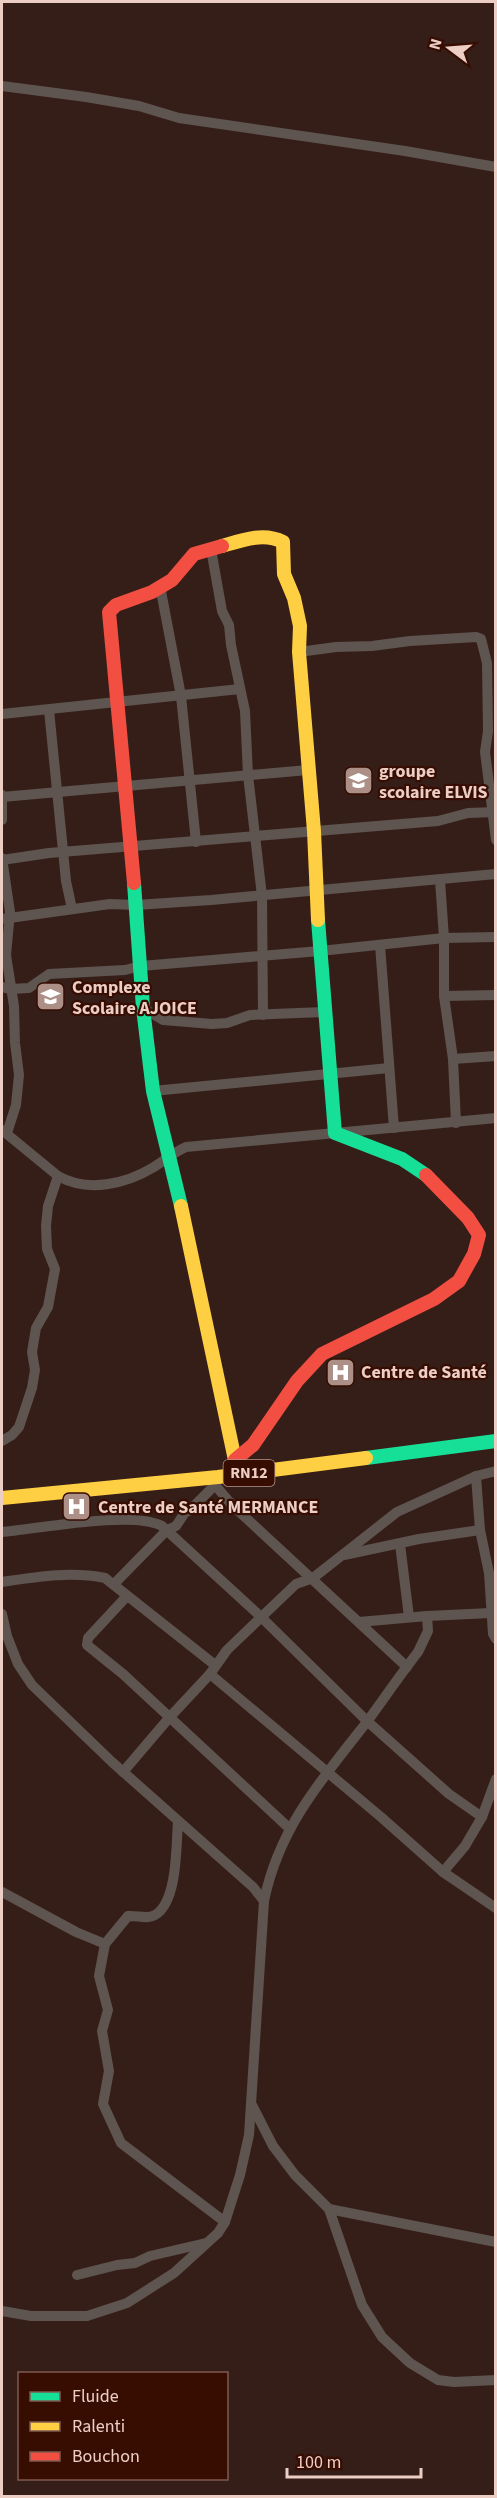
<svg xmlns="http://www.w3.org/2000/svg" width="497" height="2498" viewBox="0 0 497 2498" font-family="'Source Sans 3',sans-serif">
  <style>
    .lines { fill: none; stroke-linecap: round; stroke-linejoin: round }
    .street { stroke: #5e5450; stroke-width: 10 }
    .fast { stroke: #16e098; stroke-width: 14 }
    .slow { stroke: #ffcf43; stroke-width: 14 }
    .jam { stroke: #f24e42; stroke-width: 14 }
    .labels { text-anchor: middle; dominant-baseline: central; stroke-width: 4.5; stroke-linejoin: round; paint-order: stroke }
    .shield { fill: #370d02; stroke: #b6948a; stroke-width: 1.5 }
    .shield-label { font-size: 16px; font-weight: bold; fill: #eccec5 }
    .poi-label { font-size: 18px; font-weight: bold; fill: #eccec5; stroke: #370d02; text-anchor: start }
  </style>
  <rect width="100%" height="100%" fill="#361e18"/>
  <g class="lines">
    <g class="street">
      <path d="M2,86L86,97L139,106L179,118L405,151L496,167"/>
      <path d="M211,549L222,611L229,625L231,645L245,711L248,775L262,896L263,1015"/>
      <path d="M160,586L181,696L196,842"/>
      <path d="M299,652L336,647L372,646L410,641L476,637L481,639L487,663L488,731L485,752L496,840"/>
      <path d="M49,710L66,881L72,909"/>
      <path d="M2,714L240,689"/>
      <path d="M2,795V820"/>
      <path d="M2,797L308,770"/>
      <path d="M2,858L10,912L6,955L14,1006L15,1043L19,1075L16,1105L7,1133"/>
      <path d="M2,860L49,853L438,821L468,813L496,812"/>
      <path d="M440,880L444,938V996L453,1059L456,1123"/>
      <path d="M2,919L110,904L136,905L211,900L496,874"/>
      <path d="M380,945L394,1128"/>
      <path d="M2,987L11,989L29,988L49,974L125,970L141,966L320,951L444,938L496,937"/>
      <path d="M444,996L496,995"/>
      <path d="M143,1008L163,1020L212,1024L227,1023L250,1015L324,1012"/>
      <path d="M453,1059L496,1056"/>
      <path d="M153,1091L389,1068"/>
      <path d="M2,1130L58,1176C88,1193 126,1184 154,1167C166,1159 173,1153 186,1147L496,1118"/>
      <path d="M2,1441L12,1435L19,1427L32,1388L35,1370L32,1352L36,1328L48,1307L55,1269L47,1249L46,1226L48,1206L58,1176"/>
      <path d="M476,1476L480,1530L489,1573L493,1634L496,1639"/>
      <path d="M218,1477L215,1485L232,1505L407,1667"/>
      <path d="M2,1532C37,1529 133,1510 162,1526L260,1616L367,1721L449,1794L482,1817L465,1846L443,1872"/>
      <path d="M400,1544L409,1617"/>
      <path d="M344,1555L419,1539L480,1530"/>
      <path d="M2,1582C36,1577 71,1571 105,1578L215,1665"/>
      <path d="M115,1583L167,1530L176,1526L186,1511H189L215,1485"/>
      <path d="M127,1596L88,1638L87,1645L123,1674L289,1828"/>
      <path d="M2,1614L7,1636L18,1664L32,1685L112,1762L253,1887L264,1901"/>
      <path d="M427,1616L491,1613"/>
      <path d="M210,1674L381,1817L443,1872L496,1908"/>
      <path d="M123,1772L169,1718L210,1674L227,1650L296,1584L313,1578L397,1512L476,1476L496,1471"/>
      <path d="M482,1817L496,1779"/>
      <path d="M178,1822C176,1844 178,1902 155,1915C147,1920 137,1915 128,1916L105,1944L99,1976L108,2010L102,2031L109,2071L103,2104L121,2143L225,2222"/>
      <path d="M2,1892L76,1932L105,1944"/>
      <path d="M252,2105L273,2146L295,2175L329,2209L362,2305L382,2337L410,2363L438,2380L454,2382L496,2380"/>
      <path d="M329,2209L496,2242"/>
      <path d="M77,2275L117,2265L135,2263L150,2256L206,2243"/>
      <path d="M2,2311L31,2316H87L127,2303L174,2273L218,2233L225,2222L240,2175L249,2135L264,1901C279,1828 321,1780 366,1723C383,1700 400,1675 418,1652L428,1631L427,1616L359,1622"/>
    </g>
    <g class="fast">
      <path d="M134,883L143,1008L153,1091L181,1206"/>
      <path d="M318,920L335,1133L402,1159L426,1175"/>
      <path d="M366,1458L496,1441"/>
    </g>
    <g class="slow">
      <path d="M222,546C242,540 264,532 283,542L284,574L294,598L300,626L299,652L314,831L318,920"/>
      <path d="M181,1206L238,1474"/>
      <path d="M2,1498L218,1477L366,1458"/>
    </g>
    <g class="jam">
      <path d="M134,883L109,612L116,605L152,592L172,580L194,554L222,546"/>
      <path d="M235,1460L253,1445L297,1381L322,1354L434,1299L459,1281L474,1254L479,1235L468,1218L426,1175"/>
    </g>
  </g>
  <defs>
    <symbol id="school-square" viewBox="-11 -11 22 22"><rect x="-9" y="-9" width="18" height="18" rx="4" fill="#ac9088" stroke="#370d02"/><path d="M0-5L7-2L0 1L-7-2ZM-4 1L0 2.5L4 1V4Q0 6-4 4Z" fill="#fff"/></symbol>
    <symbol id="hospital-square" viewBox="-11 -11 22 22"><rect x="-9" y="-9" width="18" height="18" rx="4" fill="#ac9088" stroke="#370d02"/><path d="M-5-5h3v3.5h4V-5h3V5h-3V1.5h-4V5h-3Z" fill="#fff"/></symbol>
  </defs>
  <g fill-rule="evenodd">
    <use href="#school-square" x="342" y="764" width="33" height="33"/>
    <use href="#school-square" x="34" y="980" width="33" height="33"/>
    <use href="#hospital-square" x="324" y="1356" width="33" height="33"/>
    <use href="#hospital-square" x="60" y="1490" width="33" height="33"/>
  </g>
  <g class="labels">
    <rect class="shield" x="223.5" y="1460" width="51" height="26" rx="4.5"/>
    <g class="shield-label">
      <text x="249" y="1473">RN12</text>
    </g>
    <g class="poi-label">
      <text x="379" y="771">groupe<tspan x="379" dy="21">scolaire ELVIS</tspan></text>
      <text x="72" y="987">Complexe<tspan x="72" dy="21">Scolaire AJOICE</tspan></text>
      <text x="361" y="1372">Centre de Santé</text>
      <text x="98" y="1507">Centre de Santé MERMANCE</text>
    </g>
  </g>
  <rect width="497" height="2498" fill="none" stroke="#eccec5" stroke-width="6"/>
  <rect x="18" y="2372" width="210" height="108" fill="#370d02" stroke="#7f5a50" stroke-width="1.5"/>
  <rect x="30" y="2392" width="30" height="9" fill="#16e098" stroke="#7f5a50" stroke-width="1.5"/>
  <text x="72" y="2402" font-size="18" fill="#eccec5">Fluide</text>
  <rect x="30" y="2422" width="30" height="9" fill="#ffcf43" stroke="#7f5a50" stroke-width="1.5"/>
  <text x="72" y="2432" font-size="18" fill="#eccec5">Ralenti</text>
  <rect x="30" y="2452" width="30" height="9" fill="#f24e42" stroke="#7f5a50" stroke-width="1.5"/>
  <text x="72" y="2462" font-size="18" fill="#eccec5">Bouchon</text>
  <g transform="translate(449 48) rotate(286)" stroke="#370d02" stroke-width="4.5" paint-order="stroke">
  <path d="M0-4.5L10 22L0 15L-10 22Z" fill="#eccec5"/>
  <text y="-9" font-size="16" font-weight="bold" text-anchor="middle" fill="#eccec5">N</text>
  </g>
  <path d="M287 2468v9h134v-9" fill="none" stroke="#eccec5" stroke-width="3"/>
  <text x="296" y="2468" font-size="18" fill="#eccec5" stroke="#370d02" stroke-width="4.5" paint-order="stroke">100 m</text>
</svg>
